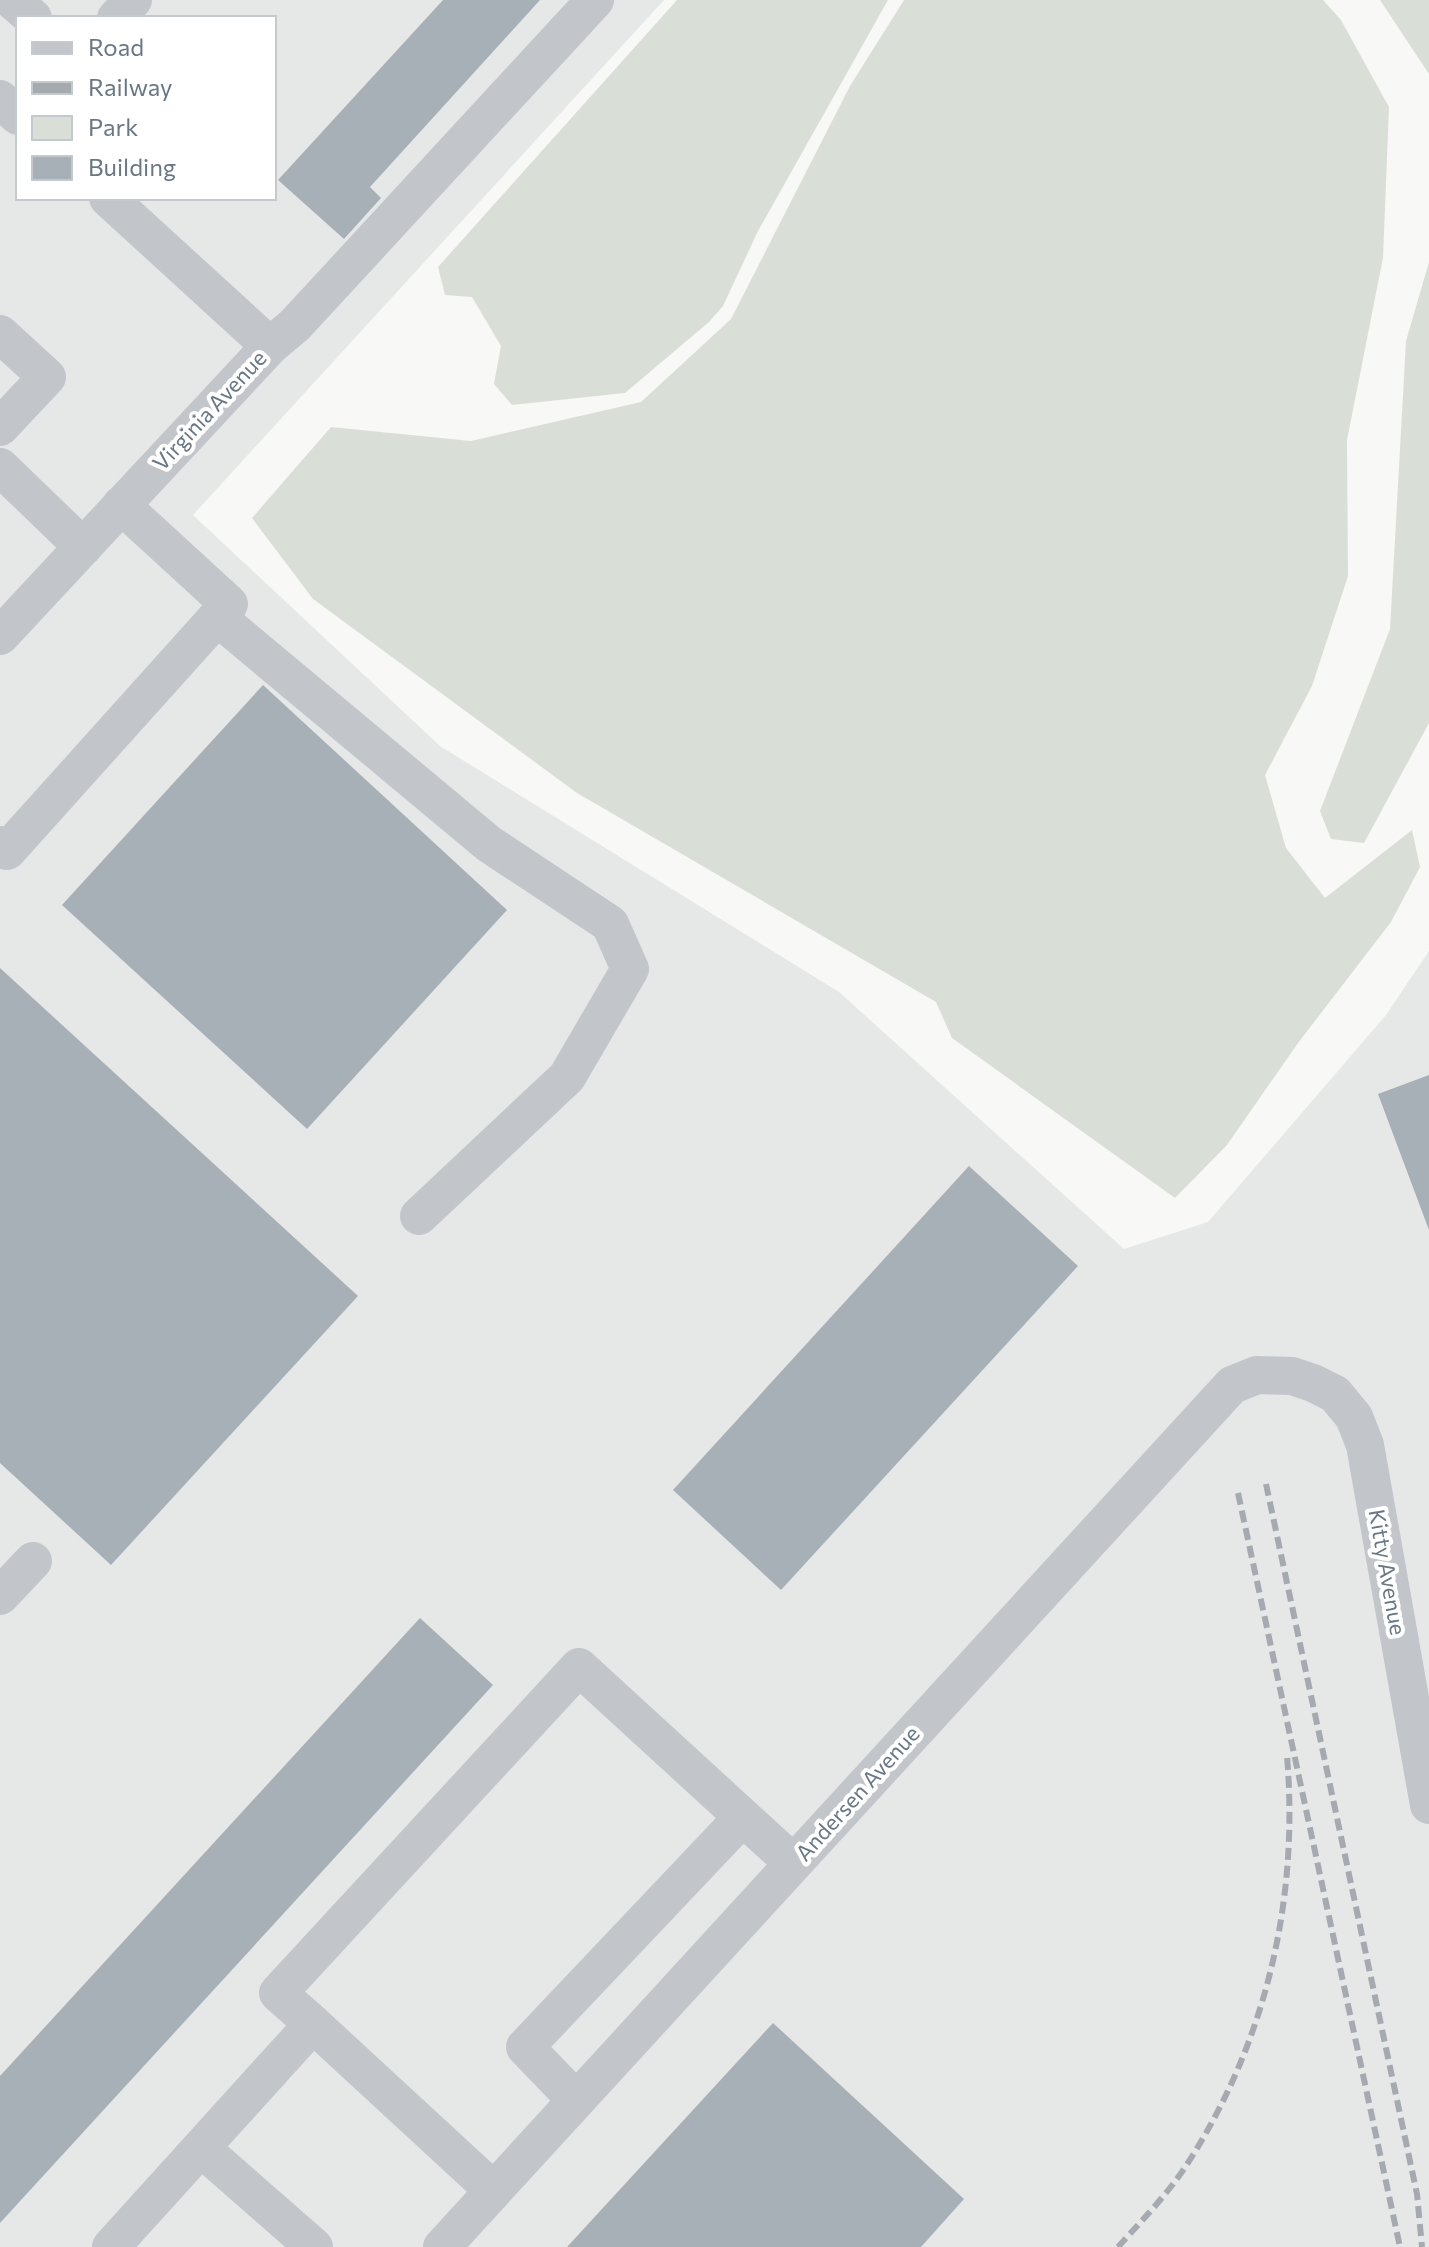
<svg xmlns="http://www.w3.org/2000/svg" width="1429" height="2247" viewBox="0 0 1429 2247" font-family="Commissioner,sans-serif">
  <style>
    .built { fill: #e6e7e7; fill-rule: evenodd }
    .green { fill: #d9dfd7 }
    .building { fill: #a8b0b7 }
    .lines { fill: none; stroke-linecap: round; stroke-linejoin: round }
    .minor { stroke: #c2c5c9; stroke-width: 38 }
    .rail { stroke: #a5aab0; stroke-width: 6; stroke-dasharray: 12 6; stroke-linecap: butt }
    .labels { text-anchor: middle; dominant-baseline: central; stroke-width: 8; stroke-linejoin: round; paint-order: stroke }
    .street-label { font-size: 22px; fill: #687786; stroke: #fff }
  </style>
  <rect width="100%" height="100%" fill="#f8f8f6"/>
  <path class="built" d="M0,0H664L193,515L440,746L839,992L1124,1249L1208,1222L1386,1015L1429,951V2247H0ZM18,18H274V198H18Z"/>
  <g class="green">
    <path d="M677,0H888L758,231L723,306L709,322L625,393L512,405L494,384L501,346L472,297L445,295L438,267Z"/>
    <path d="M904,0H1323L1341,20L1389,107L1383,258L1347,440L1348,576L1312,686L1265,775L1286,848L1325,898L1412,830L1420,867L1391,922L1298,1043L1227,1145L1175,1198L952,1038L936,1002L577,793L313,599L252,518L331,427L471,441L641,402L731,319L850,86Z"/>
    <path d="M1380,0H1429V74Z"/>
    <path d="M1429,262V723L1364,843L1331,839L1320,811L1390,629L1406,341Z"/>
  </g>
  <g class="building">
    <path d="M443,0H540L370,187L381,198L344,239L278,180Z"/>
    <path d="M263,685L507,910L307,1129L62,905Z"/>
    <path d="M0,968L358,1296L111,1565L0,1463Z"/>
    <path d="M1429,1075V1230L1378,1094Z"/>
    <path d="M969,1166L1078,1266L781,1590L673,1490Z"/>
    <path d="M420,1618L493,1685L0,2223V2076Z"/>
    <path d="M773,2023L964,2199L921,2247H567Z"/>
  </g>
  <g class="lines">
    <g class="minor">
      <path d="M12,0L33,18"/>
      <path d="M116,18L133,0"/>
      <path d="M0,99L18,116"/>
      <path d="M108,198L270,346"/>
      <path d="M0,334L47,377L0,427"/>
      <path d="M0,467L83,547"/>
      <path d="M217,617L489,844L610,924L630,969L567,1077L419,1216"/>
      <path d="M0,636L270,346L295,325L595,0"/>
      <path d="M0,845L7,851L229,604L121,505"/>
      <path d="M0,1596L33,1561"/>
      <path d="M313,2024L278,1993L579,1667L793,1863"/>
      <path d="M576,2100L525,2047L742,1818"/>
      <path d="M201,2148L314,2247"/>
      <path d="M111,2247L313,2024L493,2190"/>
      <path d="M442,2247L1232,1385L1257,1375L1292,1376L1313,1383L1335,1394L1354,1417L1365,1445L1429,1805"/>
    </g>
    <g class="rail">
      <path d="M1266,1484L1417,2194L1422,2247"/>
      <path d="M1238,1493L1400,2247"/>
      <path d="M1118,2247C1143,2219 1171,2191 1191,2158C1267,2038 1299,1897 1287,1756"/>
    </g>
  </g>
  <g class="labels">
    <g class="street-label">
      <text transform="translate(209 410) rotate(-47)">Virginia Avenue</text>
      <text transform="translate(1388 1572) rotate(80)">Kitty Avenue</text>
      <text transform="translate(857 1793) rotate(-48)">Andersen Avenue</text>
    </g>
  </g>
  <rect x="16" y="16" width="260" height="184" fill="#ffffff" stroke="#c3c9cf" stroke-width="2"/>
  <rect x="32" y="42" width="40" height="12" fill="#c2c5c9" stroke="#c3c9cf" stroke-width="2"/>
  <text x="88" y="56" font-size="24" fill="#687786">Road</text>
  <rect x="32" y="82" width="40" height="12" fill="#a5aab0" stroke="#c3c9cf" stroke-width="2"/>
  <text x="88" y="96" font-size="24" fill="#687786">Railway</text>
  <rect x="32" y="116" width="40" height="24" fill="#d9dfd7" stroke="#c3c9cf" stroke-width="2"/>
  <text x="88" y="136" font-size="24" fill="#687786">Park</text>
  <rect x="32" y="156" width="40" height="24" fill="#a8b0b7" stroke="#c3c9cf" stroke-width="2"/>
  <text x="88" y="176" font-size="24" fill="#687786">Building</text>
</svg>
